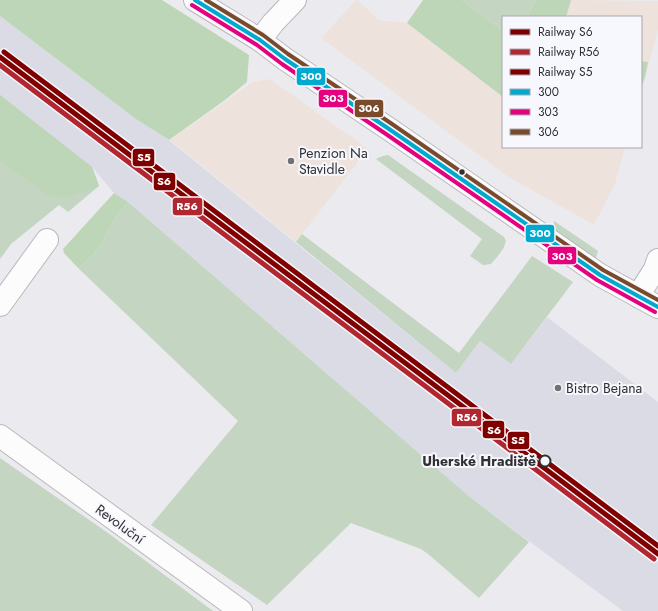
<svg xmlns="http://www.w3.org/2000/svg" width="658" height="611" viewBox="0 0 658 611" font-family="Jost,sans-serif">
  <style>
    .commercial { fill: #ede3dc }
    .built { fill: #dbdbe5 }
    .green { fill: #c4d5c2 }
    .forest { fill: #bcd6b7 }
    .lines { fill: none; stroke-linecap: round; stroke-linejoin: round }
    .street-casing { stroke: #b9b9bc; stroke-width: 24 }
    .street { stroke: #fcfcfd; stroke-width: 22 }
    .bus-1-casing { stroke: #f7f7fe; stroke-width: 7 }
    .bus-2-casing { stroke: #f7f7fe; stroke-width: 7 }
    .bus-3-casing { stroke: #f7f7fe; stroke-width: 7 }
    .bus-1 { stroke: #00a9ce; stroke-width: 4 }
    .bus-2 { stroke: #e5007d; stroke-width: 4 }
    .bus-3 { stroke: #7a4b2a; stroke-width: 4 }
    .rail-1-casing { stroke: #f7f7fe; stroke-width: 8 }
    .rail-2-casing { stroke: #f7f7fe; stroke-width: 8 }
    .rail-3-casing { stroke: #f7f7fe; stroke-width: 8 }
    .rail-1 { stroke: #800000; stroke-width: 5 }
    .rail-2 { stroke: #b2272f; stroke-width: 5 }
    .rail-3 { stroke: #800000; stroke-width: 5 }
    .poi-dot { fill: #717174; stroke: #f7f7fe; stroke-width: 1.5 }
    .bus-dot { fill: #302f32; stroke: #f7f7fe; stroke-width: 1.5 }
    .stop-dot { fill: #f7f7fe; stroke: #302f32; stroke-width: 2 }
    .labels { text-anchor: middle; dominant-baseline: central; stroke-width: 4; stroke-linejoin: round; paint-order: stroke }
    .poi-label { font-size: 14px; fill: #302f32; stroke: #f7f7fe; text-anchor: start }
    .stop-label { font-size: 14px; font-weight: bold; fill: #302f32; stroke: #f7f7fe; text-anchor: end }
    .street-label { font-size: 14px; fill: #302f32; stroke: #f7f7fe }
    .line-badge { stroke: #f7f7fe; stroke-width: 1.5 }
    .badge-label { font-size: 11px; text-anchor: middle; font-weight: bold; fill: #fff }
  </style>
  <rect width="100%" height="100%" fill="#ebebef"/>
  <g class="commercial">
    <path d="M356,0H357L379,20L407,23L503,97V147H625L615,184L594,225L507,176L321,38Z"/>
    <path d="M571,0L658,1V30L645,77H641V17H566Z"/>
    <path d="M270,79L368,149L296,242L170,140L253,82Z"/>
  </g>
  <path class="built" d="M0,16L136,119L170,141L456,373L480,341L511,364L547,317L658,402V611H623L471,498L128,202L114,193L92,167L0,95Z"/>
  <g class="green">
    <path d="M462,0H536L527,17H503V31Z"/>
    <path d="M0,95L92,167L99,186L68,212L59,205L11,244L0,259Z"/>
    <path d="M388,155L504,237L506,241L505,244L503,249L497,257L491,264L483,265L470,256L482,239L376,159L383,156Z"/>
    <path d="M128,202L471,498L529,542L479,598L428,554L421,549L351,523L267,605L151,525L238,421L78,268L92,256L102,242L115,218Z"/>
    <path d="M554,221L598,251L596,258L554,231Z"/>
    <path d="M302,234L459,353L532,256L573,282L511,364L480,341L456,373L296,242Z"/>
    <path d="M0,458L108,533L213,611H0Z"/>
  </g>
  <g class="forest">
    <path d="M0,0H162L249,55L247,82L225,100L169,140L136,119L0,16Z"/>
    <path d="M423,0H462L503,31V97L407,23Z"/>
    <path d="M536,0H571L566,17H527Z"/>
    <path d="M641,61L648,62L645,77L641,89Z"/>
    <path d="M0,95L92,167L99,186L68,197L48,195L0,160Z"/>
    <path d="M114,193L128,202L115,218L102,242L92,256L78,268L64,253L63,249Z"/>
  </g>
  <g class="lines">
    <defs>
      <g id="street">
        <path d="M195,0L260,40L285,59L389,129L600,275L658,307"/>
        <path d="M260,40L273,23L295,0"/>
        <path d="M638,296L655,269L658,260"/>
        <path d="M0,305L47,240"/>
        <path d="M0,436L241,611"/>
      </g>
    </defs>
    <use href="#street" class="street-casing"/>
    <use href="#street" class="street"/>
    <defs>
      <path id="bus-1" d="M195,0L260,40L285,59L389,129L600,275L658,307"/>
      <path id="bus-2" d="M192,5L257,45L282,64L386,134L597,280L655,312"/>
      <path id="bus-3" d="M206,0L263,35L288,54L392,124L603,270L658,300"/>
    </defs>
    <use href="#bus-1" class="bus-1-casing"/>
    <use href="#bus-2" class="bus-2-casing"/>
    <use href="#bus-3" class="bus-3-casing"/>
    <use href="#bus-1" class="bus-1"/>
    <use href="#bus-2" class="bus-2"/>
    <use href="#bus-3" class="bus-3"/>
    <defs>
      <path id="rail-1" d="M0,57L658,554"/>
      <path id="rail-2" d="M0,65L654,559"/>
      <path id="rail-3" d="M4,52L658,546"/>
    </defs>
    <use href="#rail-1" class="rail-1-casing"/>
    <use href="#rail-2" class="rail-2-casing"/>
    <use href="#rail-3" class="rail-3-casing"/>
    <use href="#rail-1" class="rail-1"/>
    <use href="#rail-2" class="rail-2"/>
    <use href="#rail-3" class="rail-3"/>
  </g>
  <g class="poi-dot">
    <circle cx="291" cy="161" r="4"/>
    <circle cx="558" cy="388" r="4"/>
  </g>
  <circle class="bus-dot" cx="462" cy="172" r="3.5"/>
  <circle class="stop-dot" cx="545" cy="461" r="5.5"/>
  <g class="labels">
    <g class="poi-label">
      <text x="299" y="153">Penzion Na<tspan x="299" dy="16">Stavidle</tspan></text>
      <text x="566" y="388">Bistro Bejana</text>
    </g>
    <g class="stop-label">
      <text x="536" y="461">Uherské Hradiště</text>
    </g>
    <g class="street-label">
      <text transform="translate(120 524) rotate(36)">Revoluční</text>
    </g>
  </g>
  <g class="line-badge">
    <rect x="296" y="67" width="30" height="19" rx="4" fill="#00a9ce"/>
    <rect x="318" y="89" width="30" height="19" rx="4" fill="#e5007d"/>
    <rect x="354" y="99" width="30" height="19" rx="4" fill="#7a4b2a"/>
    <rect x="132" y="148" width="23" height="19" rx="4" fill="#800000"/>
    <rect x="153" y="172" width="23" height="19" rx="4" fill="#800000"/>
    <rect x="172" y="197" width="31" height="19" rx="4" fill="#b2272f"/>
    <rect x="525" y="224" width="30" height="19" rx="4" fill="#00a9ce"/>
    <rect x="547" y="246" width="30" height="19" rx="4" fill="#e5007d"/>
    <rect x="451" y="408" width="31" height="19" rx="4" fill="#b2272f"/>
    <rect x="482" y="420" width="23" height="19" rx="4" fill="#800000"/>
    <rect x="507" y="431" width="23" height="19" rx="4" fill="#800000"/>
  </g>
  <g class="badge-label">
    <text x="311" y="80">300</text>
    <text x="333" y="102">303</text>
    <text x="369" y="112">306</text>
    <text x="144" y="161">S5</text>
    <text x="164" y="185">S6</text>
    <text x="187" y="210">R56</text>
    <text x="540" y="237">300</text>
    <text x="562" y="260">303</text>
    <text x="467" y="421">R56</text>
    <text x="494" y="434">S6</text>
    <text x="518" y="444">S5</text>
  </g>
  <rect x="502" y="16" width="140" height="132" fill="#f7f7fe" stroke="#a7a7ac"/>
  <rect x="510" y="29" width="20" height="6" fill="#800000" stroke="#a7a7ac"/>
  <text x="538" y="36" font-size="12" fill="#302f32">Railway S6</text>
  <rect x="510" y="49" width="20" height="6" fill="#b2272f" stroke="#a7a7ac"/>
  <text x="538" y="56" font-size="12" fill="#302f32">Railway R56</text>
  <rect x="510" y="69" width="20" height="6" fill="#800000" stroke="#a7a7ac"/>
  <text x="538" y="76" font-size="12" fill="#302f32">Railway S5</text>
  <rect x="510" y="89" width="20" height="6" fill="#00a9ce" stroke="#a7a7ac"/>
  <text x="538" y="96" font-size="12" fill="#302f32">300</text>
  <rect x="510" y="109" width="20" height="6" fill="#e5007d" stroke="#a7a7ac"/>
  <text x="538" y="116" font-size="12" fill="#302f32">303</text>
  <rect x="510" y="129" width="20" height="6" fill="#7a4b2a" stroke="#a7a7ac"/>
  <text x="538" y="136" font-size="12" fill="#302f32">306</text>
</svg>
